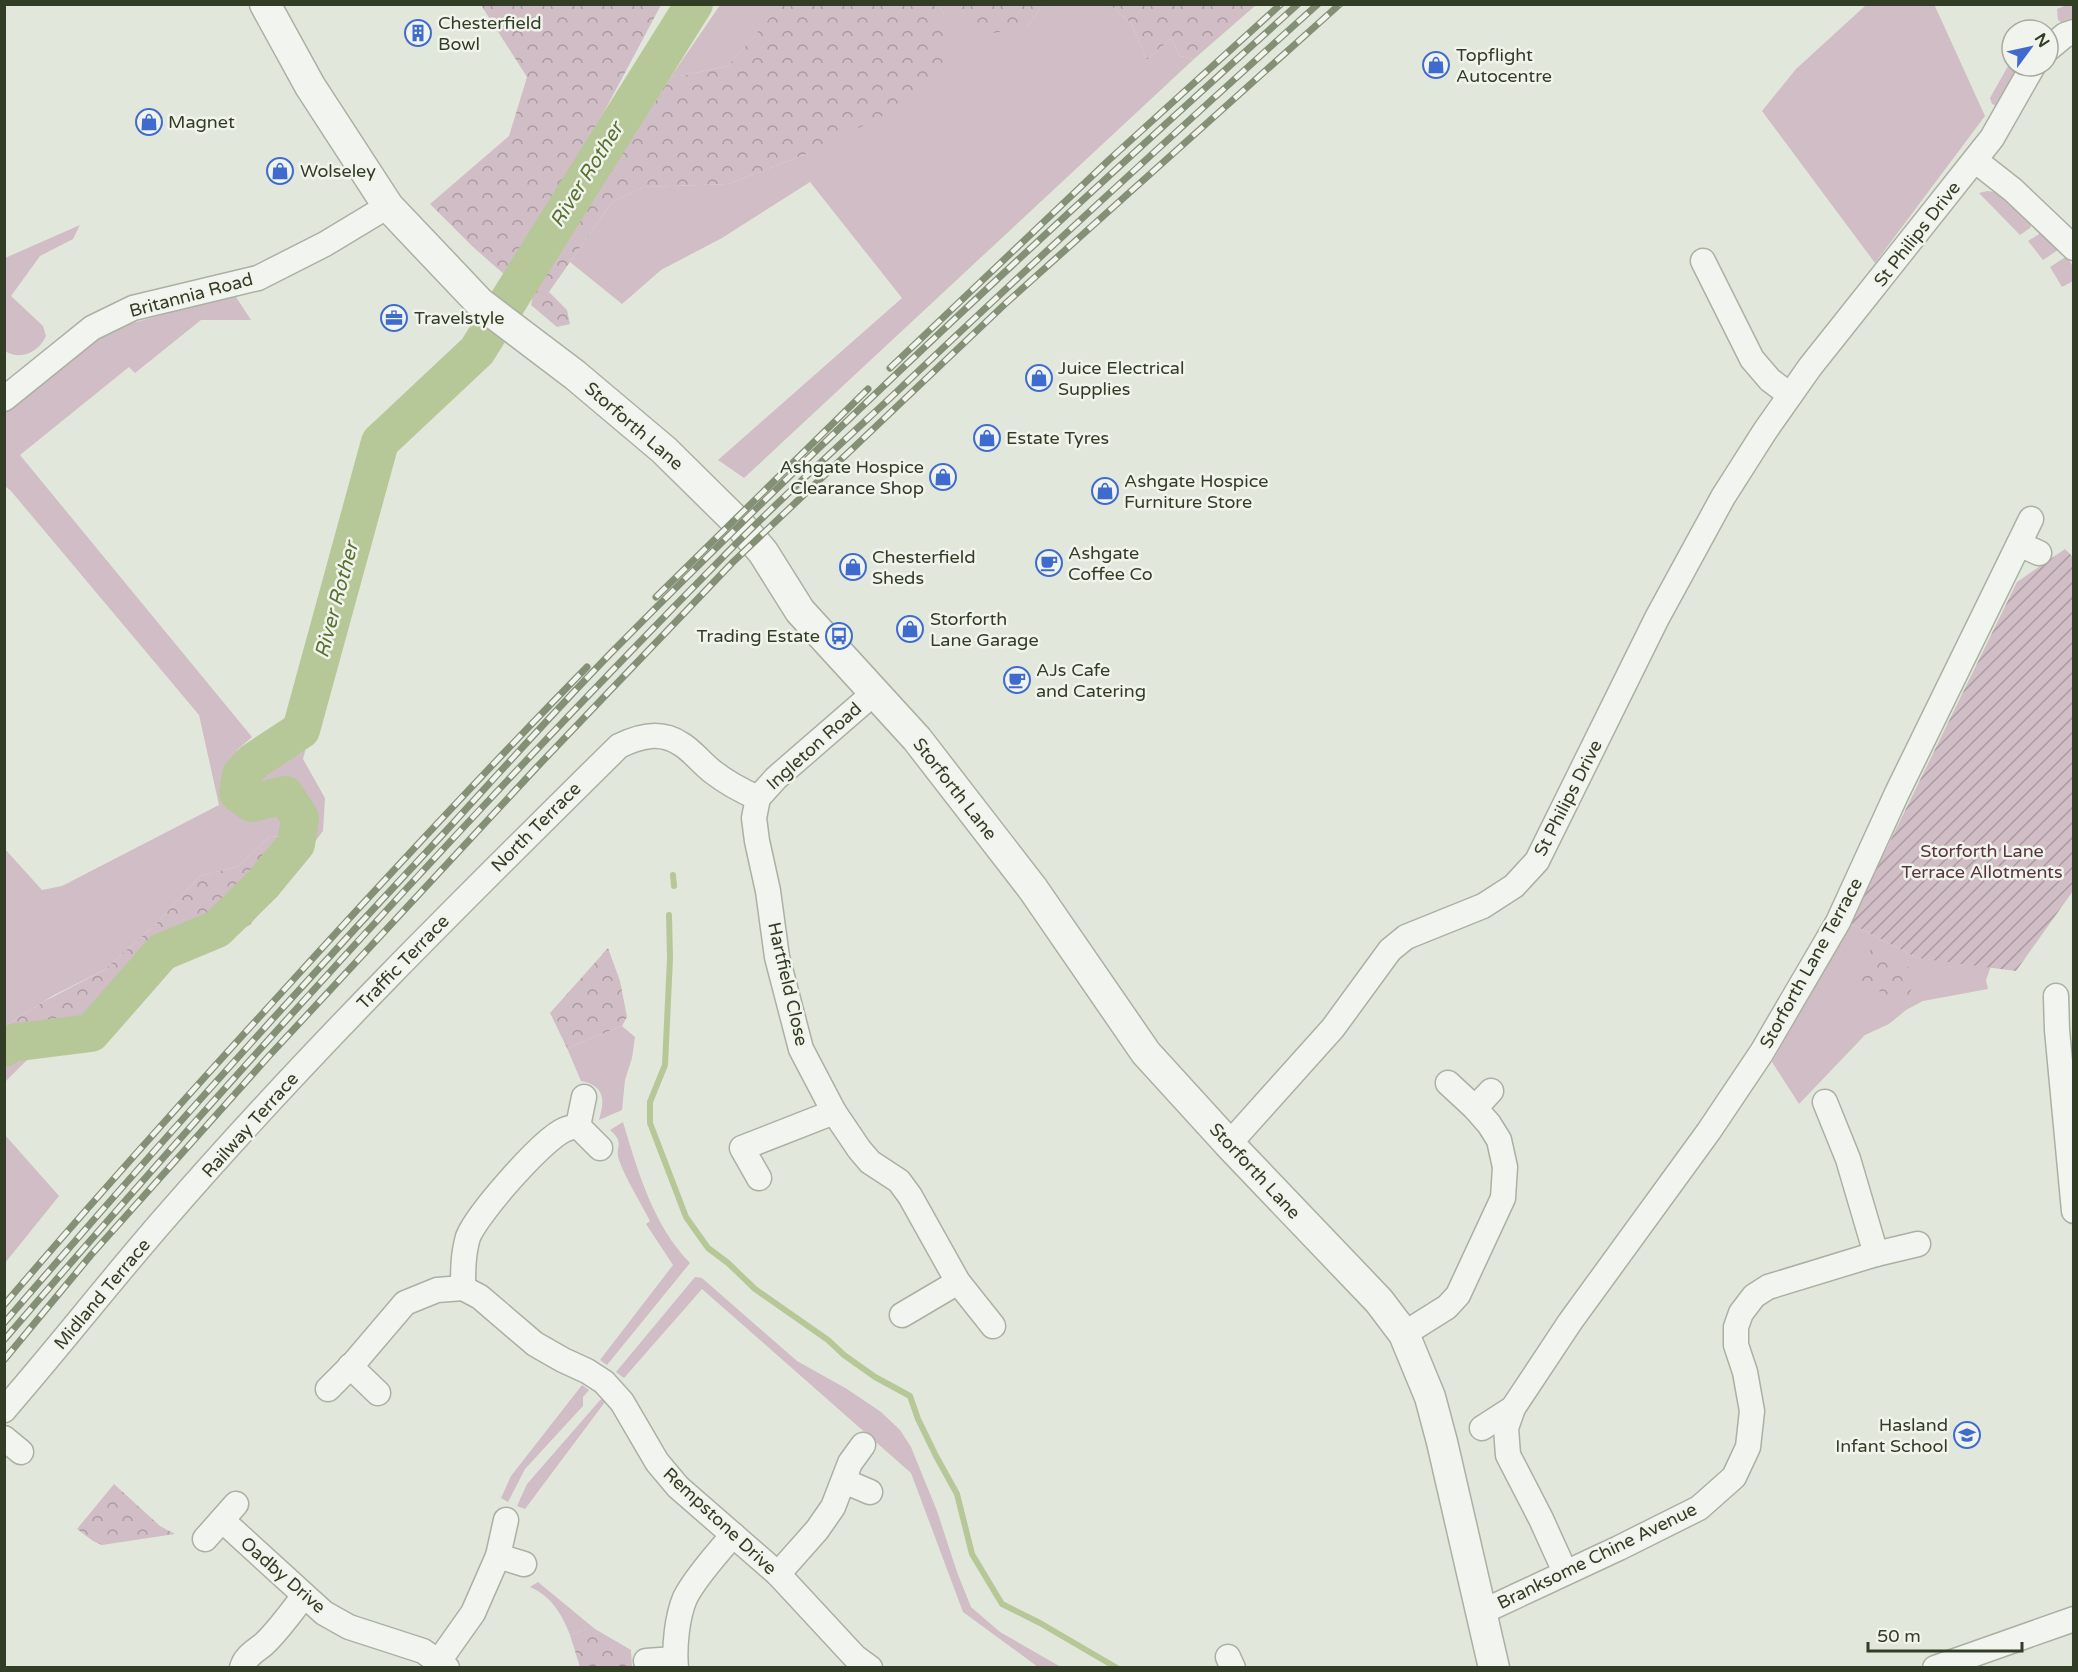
<svg xmlns="http://www.w3.org/2000/svg" width="2078" height="1672" viewBox="0 0 2078 1672" font-family="'Varela Round',sans-serif">
  <style>
    .grass { fill: #d1bdc5 }
    .forest { fill: url(#forest-crowns) }
    .garden { fill: url(#garden-furrows) }
    .lines { fill: none; stroke-linecap: round; stroke-linejoin: round }
    .stream { stroke: #b6c897; stroke-width: 6 }
    .river { stroke: #b6c897; stroke-width: 38 }
    .minor-casing { stroke: #aab1a2; stroke-width: 27 }
    .tertiary-casing { stroke: #aab1a2; stroke-width: 33 }
    .minor { stroke: #f2f5ef; stroke-width: 24 }
    .tertiary { stroke: #f2f5ef; stroke-width: 30 }
    .rail-casing { stroke: #849076; stroke-width: 7 }
    .rail { stroke: #f1f4ec; stroke-width: 4.5; stroke-dasharray: 14; stroke-linecap: butt }
    .labels { text-anchor: middle; dominant-baseline: central; stroke-width: 5; stroke-linejoin: round; paint-order: stroke }
    .poi-label { font-size: 18px; fill: #323d26; stroke: #f1f4ec; text-anchor: start }
    .street-label { font-size: 18px; fill: #323d26; stroke: #f1f4ec }
    .park-label { font-size: 18px; fill: #593340; stroke: #f1f4ec }
    .water-label { font-size: 20px; font-style: italic; fill: #587130; stroke: #f1f4ec }
  </style>
  <defs>
    <pattern id="forest-crowns" width="20" height="18" patternUnits="userSpaceOnUse" patternTransform="scale(1.5)"><rect width="20" height="18" fill="#d1bdc5"/><path d="M2 6a3 3 0 1 1 6 0M12 15a3 3 0 1 1 6 0" fill="none" stroke="#aa9ba0"/></pattern>
    <pattern id="garden-furrows" width="10" height="10" patternUnits="userSpaceOnUse" patternTransform="scale(1.5)"><rect width="10" height="10" fill="#d1bdc5"/><path d="M-1 1l2-2M0 10L10 0M9 11l2-2" fill="none" stroke="#aa9ba0"/></pattern>
  </defs>
  <rect width="100%" height="100%" fill="#e2e7dc"/>
  <g class="grass">
    <path d="M1934,4L1985,116L1875,263L1762,111L1796,69L1866,5Z"/>
    <path d="M720,5H782L728,66L670,78Z"/>
    <path d="M938,5H961L963,13L1026,28L1043,5H1110L1131,23L1147,60L1171,38L1180,56L1194,59L744,478L718,460L902,298L810,182L722,238L661,270L622,304L570,262L612,202L644,187L728,184L809,153L944,14Z"/>
    <path d="M2067,5H2073V21L2064,24L2058,20L2057,9Z"/>
    <path d="M2012,59V66H2020L1997,106L1992,104L1990,98Z"/>
    <path d="M1987,191L1997,192L2034,222L2030,228L2020,235L1979,193Z"/>
    <path d="M80,225L73,239L40,256L11,296L43,326L46,336C39,352 21,361 5,351V258Z"/>
    <path d="M2044,231L2061,248L2043,260L2028,241Z"/>
    <path d="M2067,256L2073,267V281L2062,287L2050,267Z"/>
    <path d="M224,297H236L251,320H201L135,373L129,367L20,455L252,737L236,751L290,721L307,744L303,759L325,798L323,831L297,865L286,837L270,836L239,866L200,876L155,925L104,970L54,995L5,1026L4,848L42,890L62,886L219,805L199,715L11,491L5,486L4,410L98,333Z"/>
    <path d="M1850,923L1917,958L1991,966L1986,980L1988,989L1923,1001L1906,1010L1889,1024L1865,1035L1799,1104L1772,1062L1847,931Z"/>
    <path d="M622,1026L635,1037L632,1058L625,1080L622,1110L599,1120C605,1100 605,1086 581,1081L567,1048Z"/>
    <path d="M623,1122C638,1172 653,1225 690,1263L607,1365L600,1360L673,1265L646,1224L650,1221C641,1203 625,1178 619,1160C614,1146 626,1144 610,1130Z"/>
    <path d="M5,1135L59,1196L5,1263H4Z"/>
    <path d="M695,1277L702,1278L797,1361L847,1389L881,1412L900,1430L911,1447L937,1511L957,1572L971,1607L1000,1632L1061,1667H1038L963,1612L911,1473L702,1289L624,1378L616,1372Z"/>
    <path d="M582,1385L589,1390L583,1397V1406L525,1469L508,1502L501,1498L511,1476Z"/>
    <path d="M601,1399L605,1402L525,1509L517,1506L527,1484Z"/>
    <path d="M538,1582L595,1629H586L570,1635C562,1614 551,1596 530,1587Z"/>
  </g>
  <g class="forest">
    <path d="M782,4L938,5L944,14L942,74L906,104L809,153L728,184L644,187L612,202L549,292L567,310L570,324L557,327L531,305L535,286L670,78L728,66Z"/>
    <path d="M481,5H661L604,112L506,276L472,246L430,204L509,136L527,77Z"/>
    <path d="M961,5V4L1043,5L1026,28L986,34L963,13Z"/>
    <path d="M1110,5H1256L1194,59L1180,56L1171,38L1147,60L1131,23Z"/>
    <path d="M270,836L286,837L297,865L250,925L202,953L172,960L101,1038L68,1047L39,1048L5,1082V1026L43,1002L104,970L155,925L200,876L239,866Z"/>
    <path d="M608,948L620,981L627,1017L622,1026L567,1048L550,1013Z"/>
    <path d="M1871,948L1920,973L1908,996L1898,1000L1856,980Z"/>
    <path d="M114,1484L160,1526L175,1534L102,1545L93,1541L77,1529Z"/>
    <path d="M586,1629H595L631,1650L632,1667H580L570,1635Z"/>
  </g>
  <path class="garden" d="M2065,549L2074,558L2073,891L2016,971L1917,958L1850,923L2017,582Z"/>
  <g class="lines">
    <g class="stream">
      <path d="M673,875L674,886"/>
      <path d="M669,915L670,958L665,1065L650,1102V1123L686,1217L708,1248L728,1263L755,1289L828,1340L844,1355L875,1377L910,1396L918,1419L936,1456L957,1494L972,1554L1002,1604L1040,1623L1117,1668"/>
    </g>
    <path class="river" d="M4,1048L11,1043L91,1033L162,952L217,929L263,884L296,844L300,818L285,795L252,803L238,793L241,775L254,761L301,730L380,442L477,351L694,4"/>
    <defs>
      <g id="minor">
        <path d="M2048,49L2065,35L2074,32"/>
        <path d="M1976,161L2013,190L2074,248"/>
        <path d="M1703,261L1752,359L1770,380L1790,395"/>
        <path d="M4,399L92,328L133,308L258,278L325,244L388,206"/>
        <path d="M2019,544L2039,553"/>
        <path d="M758,798L754,818L757,841L768,891L777,957L801,1049L834,1112L859,1149L870,1162L899,1181L910,1196L958,1282L993,1326"/>
        <path d="M2056,996L2057,1030L2074,1211"/>
        <path d="M584,1097L578,1126L600,1148"/>
        <path d="M1825,1102L1848,1159L1876,1254"/>
        <path d="M1475,1108L1491,1091"/>
        <path d="M1229,1144L1333,1028L1390,950L1406,937L1483,906L1514,886L1537,861L1657,618L1723,497L1765,431L1810,367L1992,138L2033,66"/>
        <path d="M759,1178L742,1148L834,1112"/>
        <path d="M463,1288C463,1271 463,1254 468,1237C477,1214 542,1140 564,1130C568,1128 573,1127 578,1126"/>
        <path d="M902,1315L958,1282"/>
        <path d="M1404,1334L1447,1307L1458,1295L1503,1198L1505,1167L1499,1140L1489,1124L1475,1108L1448,1083"/>
        <path d="M350,1366L378,1393"/>
        <path d="M328,1389L353,1364L405,1303L437,1290L463,1288L480,1297L535,1344L563,1360L587,1371L604,1382L622,1402L657,1462L678,1487L778,1574L855,1657L870,1668"/>
        <path d="M4,1410C59,1347 110,1281 165,1218C308,1053 464,899 619,746C639,736 661,730 681,744C693,751 702,764 713,772C727,783 742,791 758,798L776,778L874,693"/>
        <path d="M1482,1428L1513,1408"/>
        <path d="M4,1438L21,1452"/>
        <path d="M844,1481L870,1492"/>
        <path d="M222,1520L324,1613L349,1627L423,1651L447,1668"/>
        <path d="M205,1539L236,1504"/>
        <path d="M498,1556L524,1564"/>
        <path d="M1565,1572L1541,1519L1508,1455L1506,1428L1513,1408L1570,1322L1709,1131L1762,1052L1838,922L1897,793L2031,519"/>
        <path d="M778,1574L817,1530L833,1507L850,1463L863,1445"/>
        <path d="M1482,1612L1619,1548L1699,1508L1734,1477L1748,1447L1752,1411L1745,1372L1736,1345V1327L1741,1313L1754,1296L1768,1287L1876,1254L1918,1244"/>
        <path d="M1228,1657L1233,1668"/>
        <path d="M439,1661L473,1613L498,1556L506,1520"/>
        <path d="M646,1661L675,1659"/>
        <path d="M242,1668C245,1656 256,1651 264,1644C279,1630 291,1612 304,1596"/>
        <path d="M676,1668C674,1647 677,1617 685,1598C694,1579 719,1551 733,1535"/>
        <path d="M1935,1668L2074,1619"/>
      </g>
      <path id="tertiary" d="M265,4L310,86L388,206L480,303L575,375L664,450L738,523L763,552L800,611L917,739L1033,889L1146,1053L1229,1144L1379,1301L1404,1334L1430,1397L1442,1442L1494,1668"/>
    </defs>
    <use href="#minor" class="minor-casing"/>
    <use href="#tertiary" class="tertiary-casing"/>
    <use href="#minor" class="minor"/>
    <use href="#tertiary" class="tertiary"/>
    <defs>
      <g id="rail">
        <path d="M890,368L1110,159L1281,4"/>
        <path d="M656,597L868,389"/>
        <path d="M4,1305C95,1198 189,1094 283,991C383,881 483,773 587,667"/>
        <path d="M4,1323C148,1156 295,992 445,832C499,773 553,713 609,655C831,430 1063,216 1298,4"/>
        <path d="M4,1340C236,1071 475,808 724,556C777,502 833,451 888,400C1029,266 1173,134 1318,4"/>
        <path d="M4,1360L91,1255L268,1057L537,767L733,562L1005,304L1340,4"/>
      </g>
    </defs>
    <use href="#rail" class="rail-casing"/>
    <use href="#rail" class="rail"/>
  </g>
  <defs>
    <symbol id="building-ring" viewBox="-11 -11 22 22"><circle r="9.5" fill="#f1f4ec" stroke="#3f6bcf" stroke-width="1.5"/><path d="M-4-6H4V6H1V3H-1V6H-4ZM-2.5-4.3h1.7v1.8h-1.7ZM.8-4.3h1.7v1.8H.8ZM-2.5-1h1.7V.8h-1.7ZM.8-1h1.7V.8H.8Z" fill="#3f6bcf"/></symbol>
    <symbol id="shop-ring" viewBox="-11 -11 22 22"><circle r="9.5" fill="#f1f4ec" stroke="#3f6bcf" stroke-width="1.5"/><path d="M-5-2.5h2.3a2.7 3.5 0 0 1 5.4 0H5L5.5 6h-11ZM-1.5-2.5h3a1.5 2.3 0 0 0-3 0Z" fill="#3f6bcf"/></symbol>
    <symbol id="office-ring" viewBox="-11 -11 22 22"><circle r="9.5" fill="#f1f4ec" stroke="#3f6bcf" stroke-width="1.5"/><path d="M-6-3h4V-5.5h4V-3h4V5H-6ZM-1-4.5V-3h2v-1.5ZM-6 0V1H6V0Z" fill="#3f6bcf"/></symbol>
    <symbol id="cafe-ring" viewBox="-11 -11 22 22"><circle r="9.5" fill="#f1f4ec" stroke="#3f6bcf" stroke-width="1.5"/><path d="M-5.5-4.5H6V0H3Q3 3.5 0 3.5H-2.5Q-5.5 3.5-5.5 0ZM3-3.2v2h1.7v-2ZM-6 4.5H4V6H-6Z" fill="#3f6bcf"/></symbol>
    <symbol id="bus-ring" viewBox="-11 -11 22 22"><circle r="9.5" fill="#f1f4ec" stroke="#3f6bcf" stroke-width="1.5"/><path d="M-5-6H5V4H4V6H2V4H-2V6H-4V4H-5ZM-3.5-4V0h7V-4ZM-3.5 1.2v1.5H-2V1.2ZM2 1.2v1.5H3.5V1.2Z" fill="#3f6bcf"/></symbol>
    <symbol id="school-ring" viewBox="-11 -11 22 22"><circle r="9.5" fill="#f1f4ec" stroke="#3f6bcf" stroke-width="1.5"/><path d="M0-5L7-2L0 1L-7-2ZM-4 1L0 2.5L4 1V4Q0 6-4 4Z" fill="#3f6bcf"/></symbol>
  </defs>
  <g fill-rule="evenodd">
    <use href="#building-ring" x="403" y="18" width="30" height="30"/>
    <use href="#shop-ring" x="1421" y="50" width="30" height="30"/>
    <use href="#shop-ring" x="134" y="107" width="30" height="30"/>
    <use href="#shop-ring" x="265" y="156" width="30" height="30"/>
    <use href="#office-ring" x="379" y="303" width="30" height="30"/>
    <use href="#shop-ring" x="1024" y="363" width="30" height="30"/>
    <use href="#shop-ring" x="972" y="423" width="30" height="30"/>
    <use href="#shop-ring" x="928" y="462" width="30" height="30"/>
    <use href="#shop-ring" x="1090" y="476" width="30" height="30"/>
    <use href="#cafe-ring" x="1034" y="548" width="30" height="30"/>
    <use href="#shop-ring" x="838" y="552" width="30" height="30"/>
    <use href="#shop-ring" x="895" y="614" width="30" height="30"/>
    <use href="#bus-ring" x="824" y="621" width="30" height="30"/>
    <use href="#cafe-ring" x="1002" y="665" width="30" height="30"/>
    <use href="#school-ring" x="1952" y="1420" width="30" height="30"/>
  </g>
  <g class="labels">
    <g class="poi-label">
      <text x="438" y="23">Chesterfield<tspan x="438" dy="21">Bowl</tspan></text>
      <text x="1456" y="55">Topflight<tspan x="1456" dy="21">Autocentre</tspan></text>
      <text x="168" y="122">Magnet</text>
      <text x="300" y="171">Wolseley</text>
      <text x="414" y="318">Travelstyle</text>
      <text x="1058" y="368">Juice Electrical<tspan x="1058" dy="21">Supplies</tspan></text>
      <text x="1006" y="438">Estate Tyres</text>
      <text x="924" y="467" text-anchor="end">Ashgate Hospice<tspan x="924" dy="21">Clearance Shop</tspan></text>
      <text x="1124" y="481">Ashgate Hospice<tspan x="1124" dy="21">Furniture Store</tspan></text>
      <text x="1068" y="553">Ashgate<tspan x="1068" dy="21">Coffee Co</tspan></text>
      <text x="872" y="557">Chesterfield<tspan x="872" dy="21">Sheds</tspan></text>
      <text x="930" y="619">Storforth<tspan x="930" dy="21">Lane Garage</tspan></text>
      <text x="820" y="636" text-anchor="end">Trading Estate</text>
      <text x="1036" y="670">AJs Cafe<tspan x="1036" dy="21">and Catering</tspan></text>
      <text x="1948" y="1425" text-anchor="end">Hasland<tspan x="1948" dy="21">Infant School</tspan></text>
    </g>
    <g class="street-label">
      <text transform="translate(1917 234) rotate(-52)">St Philips Drive</text>
      <text transform="translate(191 295) rotate(-15)">Britannia Road</text>
      <text transform="translate(634 426) rotate(41)">Storforth Lane</text>
      <text transform="translate(814 746) rotate(-42)">Ingleton Road</text>
      <text transform="translate(955 789) rotate(52)">Storforth Lane</text>
      <text transform="translate(1568 798) rotate(-63)">St Philips Drive</text>
      <text transform="translate(536 827) rotate(-45)">North Terrace</text>
      <text transform="translate(403 962) rotate(-46)">Traffic Terrace</text>
      <text transform="translate(1811 963) rotate(-61)">Storforth Lane Terrace</text>
      <text transform="translate(788 984) rotate(77)">Hartfield Close</text>
      <text transform="translate(250 1125) rotate(-48)">Railway Terrace</text>
      <text transform="translate(1255 1171) rotate(47)">Storforth Lane</text>
      <text transform="translate(102 1294) rotate(-50)">Midland Terrace</text>
      <text transform="translate(720 1521) rotate(43)">Rempstone Drive</text>
      <text transform="translate(1597 1556) rotate(-26)">Branksome Chine Avenue</text>
      <text transform="translate(283 1575) rotate(41)">Oadby Drive</text>
    </g>
    <g class="park-label">
      <text x="1982" y="851">Storforth Lane<tspan x="1982" dy="21">Terrace Allotments</tspan></text>
    </g>
    <g class="water-label">
      <text transform="translate(587 175) rotate(-58)">River Rother</text>
      <text transform="translate(337 600) rotate(-75)">River Rother</text>
    </g>
  </g>
  <rect width="2078" height="1672" fill="none" stroke="#323d26" stroke-width="12"/>
  <g transform="translate(2030 48) rotate(57)"><circle r="28" fill="#f1f4ec" stroke="#a5ab9d" stroke-width="1.5"/>
  <path d="M0-4.5L10 22L0 15L-10 22Z" fill="#3f6bcf"/>
  <text y="-9" font-size="16" font-weight="bold" text-anchor="middle" fill="#323d26">N</text>
  </g>
  <path d="M1868 1642v9h154v-9" fill="none" stroke="#323d26" stroke-width="3"/>
  <text x="1877" y="1642" font-size="18" fill="#323d26" stroke="#f1f4ec" stroke-width="4.5" paint-order="stroke">50 m</text>
</svg>
